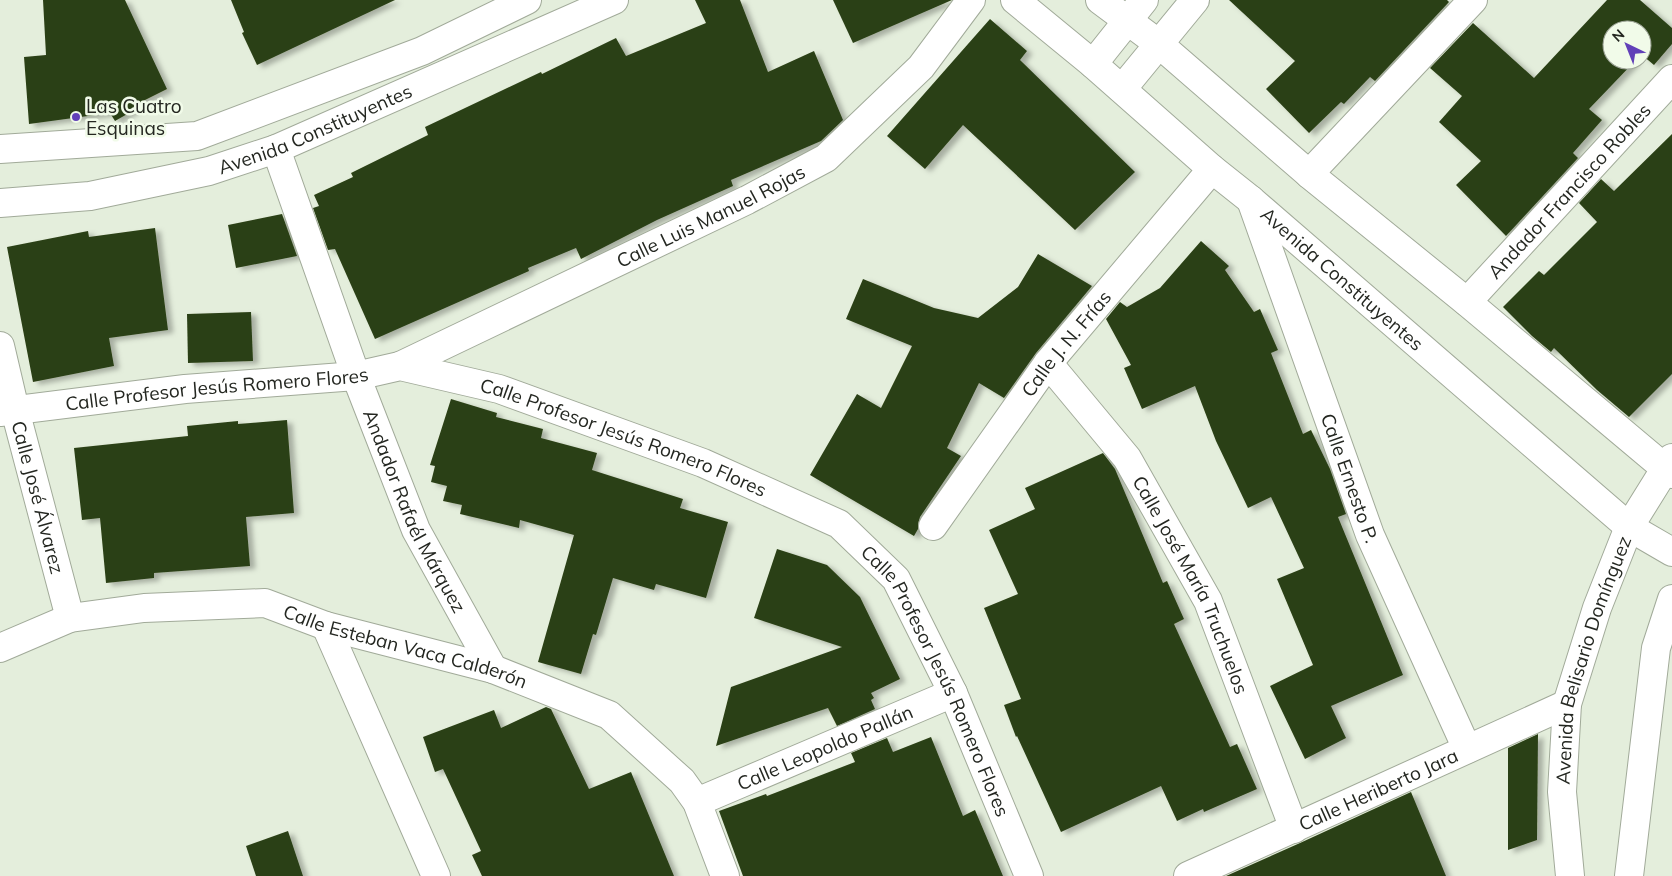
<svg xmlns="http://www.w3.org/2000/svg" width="1672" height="876" viewBox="0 0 1672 876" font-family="Mulish,sans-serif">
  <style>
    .building { fill: #2c4016; filter: url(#shadow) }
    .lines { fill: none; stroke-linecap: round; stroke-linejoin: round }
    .minor-casing { stroke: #a1aa99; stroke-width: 30 }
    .tertiary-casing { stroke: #a1aa99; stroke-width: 30 }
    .minor { stroke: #fff; stroke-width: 28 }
    .tertiary { stroke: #fff; stroke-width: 28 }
    .poi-dot { fill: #6140b8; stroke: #f1fbe9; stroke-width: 2 }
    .labels { text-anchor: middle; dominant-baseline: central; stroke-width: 5; stroke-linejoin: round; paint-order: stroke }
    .poi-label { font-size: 19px; fill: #242721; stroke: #f1fbe9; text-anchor: start }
    .street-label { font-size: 19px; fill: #242721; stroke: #f1fbe9 }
  </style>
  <defs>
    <filter id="shadow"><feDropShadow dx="5.5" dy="3" stdDeviation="2.5" flood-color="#0004"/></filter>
  </defs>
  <rect width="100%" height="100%" fill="#e4eedc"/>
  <g class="building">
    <path d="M43,0H125L167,89L143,101L145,104L115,121L110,113L29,124L24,57L46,55Z"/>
    <path d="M231,0H395L257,65L242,33L244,32Z"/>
    <path d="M695,0H740L768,72L814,51L843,120L821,141L731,180L733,186L657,220L581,259L576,248L528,268L529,271L375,339L335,249L328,250L313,208L319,206L314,195L353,177L351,173L428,135L425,127L541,72L542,74L616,38L626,56L706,23Z"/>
    <path d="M833,0H952L853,43Z"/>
    <path d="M1229,0H1447L1449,2L1375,81L1370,77L1344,104L1341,102L1309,133L1266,89L1295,61Z"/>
    <path d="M1607,0H1640L1672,28V44L1654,65L1642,55V30H1612V60H1636L1589,109L1602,120L1573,153L1578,158L1506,236L1456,185L1481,161L1439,122L1462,96L1430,68L1473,23L1534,78Z"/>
    <path d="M990,19L1027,51L1020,60L1135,172L1075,230L963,125L925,169L887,136Z"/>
    <path d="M1672,134V374L1629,417L1597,390L1554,348L1551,352L1532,336L1503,307L1539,271L1544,275L1597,222L1579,203L1601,179L1614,191Z"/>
    <path d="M282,214L297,256L236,268L228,225Z"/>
    <path d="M155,228L168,330L109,338L114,366L33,382L7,247L88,231L89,237Z"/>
    <path d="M1201,241L1229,266L1225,270L1254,312L1260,309L1278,350L1271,353L1303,434L1311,430L1330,469L1346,514L1338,517L1403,675L1331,706L1346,738L1305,759L1270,686L1313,665L1277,579L1304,568L1271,497L1248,508L1216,441L1195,386L1142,409L1124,368L1131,365L1106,319L1120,302L1127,307L1160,288Z"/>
    <path d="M1038,254L1092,286L1036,353L1004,398L979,383L947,448L961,456L920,517L918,524V529L914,536L810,475L857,394L881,408L912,346L846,319L863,279L934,308L978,318L1018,287Z"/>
    <path d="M251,312L253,361L188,363L187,314Z"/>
    <path d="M451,399L497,413L496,417L543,429L541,438L597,453L592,470L683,499L680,508L728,522L706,598L656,584L654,590L613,578L596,635L593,634L581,674L538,662L574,535L520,520L519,528L460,514L462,505L443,501L447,486L431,482L435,466L430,465Z"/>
    <path d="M287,420L294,513L246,517L250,566L154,573V578L106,583L100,518L82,520L74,448L188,436L187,426L238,421V424Z"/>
    <path d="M1103,453L1115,469L1163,583L1167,581L1184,619L1174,624L1230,747L1237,744L1257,789L1204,812L1203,809L1177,821L1161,786L1061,832L1017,736L1016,737L1004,705L1021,699L984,608L1018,594L989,530L1035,509L1025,488Z"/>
    <path d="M777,549L827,565L860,597L900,679L871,693L874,698L871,700L875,709L837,726L828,708L716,746L731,687L842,647L754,618Z"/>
    <path d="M546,707L551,709L589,789L631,772L674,876H482L472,855L481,851L443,769L435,772L423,737L494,710L501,728Z"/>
    <path d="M1538,734L1537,840L1508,850V748Z"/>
    <path d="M931,737L963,816L975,810L1003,876H743L719,811L766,794L767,796L855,762L851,753L887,738L893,752Z"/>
    <path d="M1411,792L1446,876H1226L1300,843Z"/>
    <path d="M288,831L303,876H256L246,846Z"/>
  </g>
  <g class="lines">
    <defs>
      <g id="minor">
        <path d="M1093,64L1144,0"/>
        <path d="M1122,89L1195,0"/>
        <path id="s1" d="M276,149L356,376L416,530L493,669"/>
        <path d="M1309,174L1473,0"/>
        <path id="s2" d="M1251,200L1370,535L1467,749"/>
        <path id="s3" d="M1467,302L1672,79"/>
        <path id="s4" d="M0,346L15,410L70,618"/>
        <path id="s5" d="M1048,363L1127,458L1208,601L1294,829"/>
        <path id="s6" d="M400,366L747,200L826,158L921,67L971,0"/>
        <path id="s7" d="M0,412L185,389L356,376L400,366L499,389L703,463L839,524L896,579L953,693L1029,876"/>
        <path id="s8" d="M933,526L1048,363L1212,169"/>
        <path d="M326,626L436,876"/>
        <path id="s9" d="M0,648L70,618L144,608L265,603L326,626L493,669L609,715L682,781L697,802L725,876"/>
        <path id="s10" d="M697,802L953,693"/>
        <path id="s11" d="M1188,876L1567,704"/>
      </g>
      <g id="tertiary">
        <path id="s12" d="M1015,0L1093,64L1212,169L1251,200L1629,527L1672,552"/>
        <path d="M1100,0L1159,44L1309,174L1467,302L1672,474"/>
        <path d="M0,149L197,136L422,51L527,0"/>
        <path id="s13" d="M0,203L90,196L209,171L276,149L614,0"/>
        <path id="s14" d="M1570,876L1562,792L1567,704L1597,608L1629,527L1672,458"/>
        <path d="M1629,876L1656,648L1672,599"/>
      </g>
    </defs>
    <use href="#minor" class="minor-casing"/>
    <use href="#tertiary" class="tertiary-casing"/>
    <use href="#minor" class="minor"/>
    <use href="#tertiary" class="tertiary"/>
  </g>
  <circle class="poi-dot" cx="76" cy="117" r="5"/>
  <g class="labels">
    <g class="poi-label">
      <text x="86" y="106">Las Cuatro<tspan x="86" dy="22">Esquinas</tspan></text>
    </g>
    <g class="street-label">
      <text stroke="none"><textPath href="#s13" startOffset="326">Avenida Constituyentes</textPath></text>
      <text stroke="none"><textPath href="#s3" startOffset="151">Andador Francisco Robles</textPath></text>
      <text stroke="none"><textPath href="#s6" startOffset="345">Calle Luis Manuel Rojas</textPath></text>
      <text stroke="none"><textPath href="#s12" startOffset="430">Avenida Constituyentes</textPath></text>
      <text stroke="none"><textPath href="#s8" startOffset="226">Calle J. N. Frías</textPath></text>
      <text stroke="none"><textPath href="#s7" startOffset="218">Calle Profesor Jesús Romero Flores</textPath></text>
      <text stroke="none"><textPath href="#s7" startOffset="638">Calle Profesor Jesús Romero Flores</textPath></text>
      <text stroke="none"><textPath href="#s2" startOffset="295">Calle Ernesto P.</textPath></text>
      <text stroke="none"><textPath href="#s4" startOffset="156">Calle José Álvarez</textPath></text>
      <text stroke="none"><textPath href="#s1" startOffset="388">Andador Rafaél Márquez</textPath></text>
      <text stroke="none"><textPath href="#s5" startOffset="266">Calle José María Truchuelos</textPath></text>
      <text stroke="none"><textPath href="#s9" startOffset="419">Calle Esteban Vaca Calderón</textPath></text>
      <text stroke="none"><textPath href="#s14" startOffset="221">Avenida Belisario Domínguez</textPath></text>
      <text stroke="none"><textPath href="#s7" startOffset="1058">Calle Profesor Jesús Romero Flores</textPath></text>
      <text stroke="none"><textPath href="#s10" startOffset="139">Calle Leopoldo Pallán</textPath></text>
      <text stroke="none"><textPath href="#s11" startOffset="209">Calle Heriberto Jara</textPath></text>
    </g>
  </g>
  <g transform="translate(1627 45) rotate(317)"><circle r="24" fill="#f1fbe9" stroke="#9fa699"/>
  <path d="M0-4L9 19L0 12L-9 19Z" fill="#6140b8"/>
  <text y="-8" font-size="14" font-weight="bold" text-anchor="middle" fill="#242721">N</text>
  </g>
</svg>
